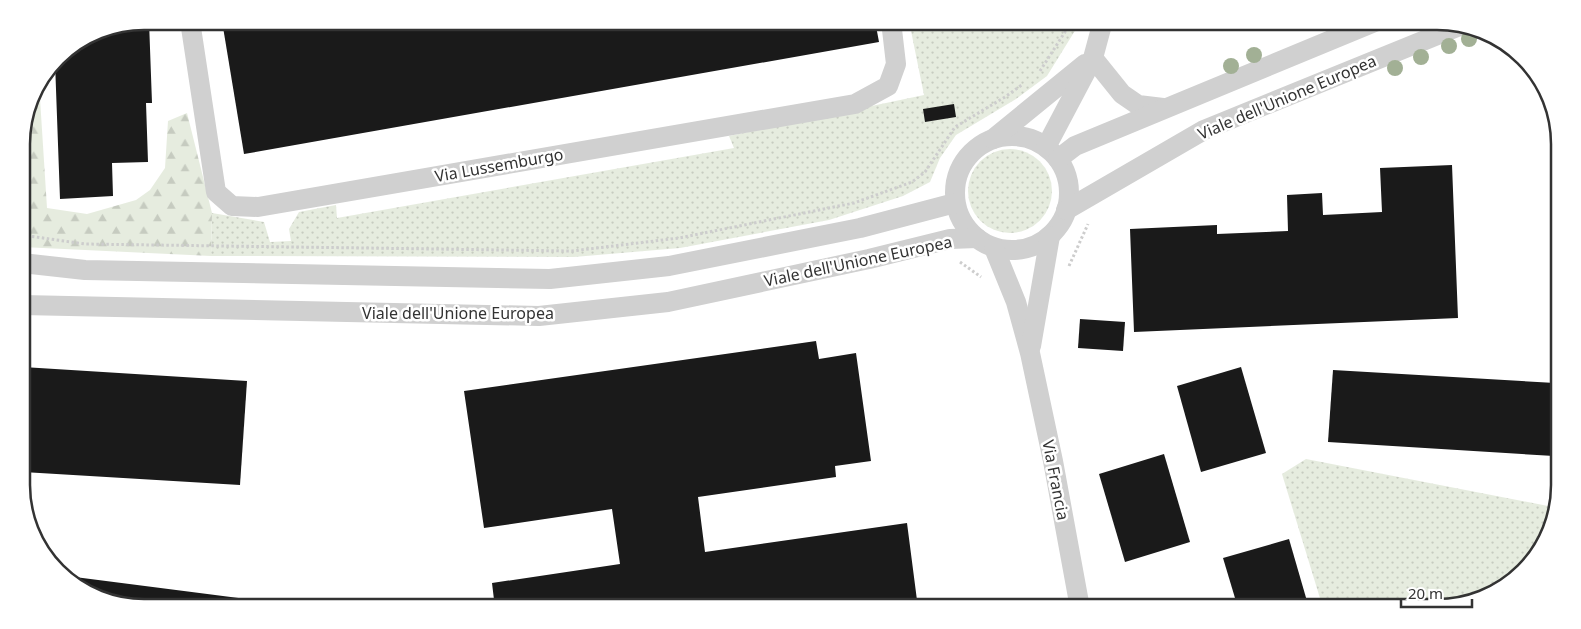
<svg xmlns="http://www.w3.org/2000/svg" width="1581" height="629" viewBox="0 0 1581 629" font-family="'Noto Sans',sans-serif">
  <style>
    .green { fill: url(#green-dots) }
    .forest { fill: url(#forest-firs) }
    .building { fill: #1a1a1a }
    .lines { fill: none; stroke-linecap: round; stroke-linejoin: round }
    .path { stroke: #cdcdcd; stroke-width: 3; stroke-dasharray: 2.5 2.5; stroke-linecap: butt }
    .minor { stroke: #d0d0d0; stroke-width: 20 }
    .tree { fill: #a2b095 }
    .labels { text-anchor: middle; dominant-baseline: central; stroke-width: 5; stroke-linejoin: round; paint-order: stroke }
    .street-label { font-size: 16px; fill: #333; stroke: #fff }
    .rim { fill: none; stroke: #333; stroke-width: 2.5 }
  </style>
  <defs>
    <pattern id="green-dots" width="8" height="8" patternUnits="userSpaceOnUse" patternTransform="scale(1.25)"><rect width="8" height="8" fill="#e6ecdf"/><path d="M2 2h.1M6 6h.1" fill="none" stroke="#c6cbc0" stroke-width="1.8" stroke-linecap="round"/></pattern>
    <pattern id="forest-firs" width="22" height="20" patternUnits="userSpaceOnUse" patternTransform="scale(1.25)"><rect width="22" height="20" fill="#e6ecdf"/><path d="M5 1l3.5 6h-7zM16 11l3.5 6h-7z" fill="#c6cbc0"/></pattern>
  </defs>
  <rect width="100%" height="100%" fill="#fff"/>
  <g class="green">
    <path d="M909,21H1081L1047,76L1016,99L956,135L940,158L930,182L903,196L829,220L680,248L574,257L211,256L212,213L264,222L270,242L291,241L289,229L299,212L336,205L337,218L734,148L729,136L924,95Z"/>
    <circle cx="1010" cy="191" r="42"/>
    <path d="M1306,459L1553,507V525L1512,583L1445,608H1323L1282,474Z"/>
  </g>
  <path class="forest" d="M39,83L47,208L87,214L136,200L150,190L165,168L168,121L187,113L212,213L211,256L22,247C22,204 13,117 39,83Z"/>
  <g class="building">
    <path d="M144,21H149L152,103H146L148,162L112,163L113,196L60,199L55,62L63,52L97,30Z"/>
    <path d="M222,21H875L879,42L244,154Z"/>
    <path d="M954,104L956,117L925,122L923,109Z"/>
    <path d="M1452,165L1458,318L1134,332L1130,229L1217,225V234L1288,231L1287,195L1322,193L1323,215L1382,212L1380,168Z"/>
    <path d="M1080,319L1125,322L1123,351L1078,348Z"/>
    <path d="M816,341L819,359L856,353L871,461L835,466L836,477L698,497L705,552L907,523L918,608H495L492,583L620,564L612,509L484,528L464,391Z"/>
    <path d="M23,367L247,381L240,485L23,472Z"/>
    <path d="M1241,367L1266,453L1201,472L1177,386Z"/>
    <path d="M1333,370L1555,383L1554,456L1328,442Z"/>
    <path d="M1164,454L1190,542L1125,562L1099,474Z"/>
    <path d="M1289,539L1309,608H1238L1223,558Z"/>
    <path d="M67,576L308,607V608H144L104,601Z"/>
  </g>
  <g class="lines">
    <g class="path">
      <path d="M1480,38L1487,35"/>
      <path d="M1040,71L1072,21"/>
      <path d="M22,235L85,244L572,251L679,238L854,203L912,182L925,172L955,127L1005,97L1023,84"/>
      <path d="M960,262L981,277"/>
      <path d="M1069,266L1088,224"/>
    </g>
    <g class="minor">
      <path d="M190,21L216,192L232,206L258,207L855,104L888,86L896,64L891,21"/>
      <path d="M1093,58L1122,94L1138,105L1163,108"/>
      <circle cx="1012" cy="193" r="57"/>
      <path d="M993,139L1085,64"/>
      <path d="M1046,147L1093,58L1103,21"/>
      <path d="M1058,159L1075,146L1377,21"/>
      <path d="M1066,210L1204,130L1462,25"/>
      <path d="M994,248L1016,302L1030,353L1053,461L1080,608"/>
      <path d="M22,263L85,270L550,279L669,266L860,228L955,203"/>
      <path d="M22,305L539,316L668,302L869,259L950,239L977,238"/>
      <path d="M1031,346L1050,236"/>
    </g>
  </g>
  <g class="tree">
    <circle cx="1469" cy="39" r="8"/>
    <circle cx="1449" cy="46" r="8"/>
    <circle cx="1254" cy="55" r="8"/>
    <circle cx="1421" cy="57" r="8"/>
    <circle cx="1231" cy="66" r="8"/>
    <circle cx="1395" cy="68" r="8"/>
  </g>
  <g class="labels">
    <g class="street-label">
      <text transform="translate(1287 97) rotate(-23)">Viale dell'Unione Europea</text>
      <text transform="translate(499 165) rotate(-10)">Via Lussemburgo</text>
      <text transform="translate(858 261) rotate(-12)">Viale dell'Unione Europea</text>
      <text x="458" y="313">Viale dell'Unione Europea</text>
      <text transform="translate(1056 480) rotate(79)">Via Francia</text>
    </g>
  </g>
  <path d="M0 0H1581V629H0ZM144 30H1437A114 114 0 0 1 1551 144V485A114 114 0 0 1 1437 599H144A114 114 0 0 1 30 485V144A114 114 0 0 1 144 30Z" fill="#fff" fill-rule="evenodd"/>
  <path class="rim" d="M144 30H1437A114 114 0 0 1 1551 144V485A114 114 0 0 1 1437 599H144A114 114 0 0 1 30 485V144A114 114 0 0 1 144 30Z"/>
  <path d="M1401 599v8h71v-8" fill="none" stroke="#333333" stroke-width="2.5"/>
  <text x="1408" y="599" font-size="15" fill="#333333" stroke="#ffffff" stroke-width="4" paint-order="stroke">20 m</text>
</svg>
